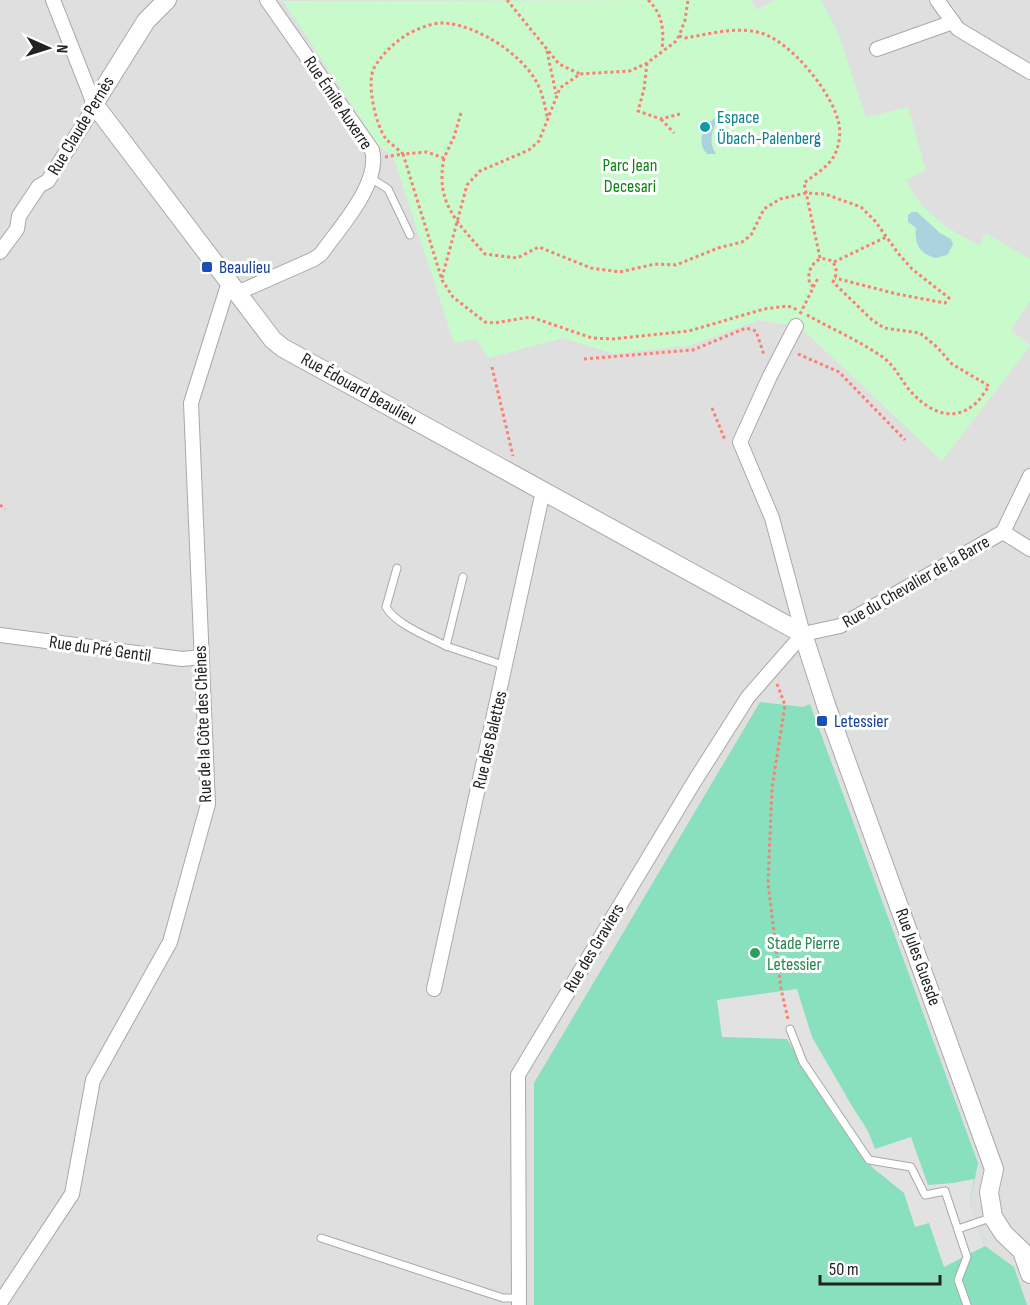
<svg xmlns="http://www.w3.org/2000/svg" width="1030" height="1305" viewBox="0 0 1030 1305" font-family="'Sofia Sans Condensed',sans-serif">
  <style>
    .residential { fill: #e0dfdf }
    .park { fill: #c8facc }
    .pitch { fill: #88e0be }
    .parking { fill: #e2e2e2 }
    .water { fill: #aad3df }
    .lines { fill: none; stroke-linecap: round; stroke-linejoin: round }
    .service-casing { stroke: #a9a9a9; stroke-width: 9 }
    .minor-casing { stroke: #a9a9a9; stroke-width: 16 }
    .tertiary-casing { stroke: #a9a9a9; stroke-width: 20 }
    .path { stroke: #fa8072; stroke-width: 3; stroke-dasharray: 3 3; stroke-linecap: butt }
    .service { stroke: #fff; stroke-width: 7 }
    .minor { stroke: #fff; stroke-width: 14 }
    .tertiary { stroke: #fff; stroke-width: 18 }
    .culture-dot { fill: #0f9aa8; stroke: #fff; stroke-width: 2 }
    .transit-dot { fill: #1a4fb4; stroke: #fff; stroke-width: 2 }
    .leisure-dot { fill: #2e9e5b; stroke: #fff; stroke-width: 2 }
    .labels { text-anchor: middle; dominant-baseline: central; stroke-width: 6; stroke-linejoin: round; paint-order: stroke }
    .street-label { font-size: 18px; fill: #222; stroke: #fff }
    .culture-label { font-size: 18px; fill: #0d838f; stroke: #fff; text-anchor: start }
    .park-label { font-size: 18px; fill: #0c8416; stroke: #fff }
    .transit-label { font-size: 18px; fill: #164399; stroke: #fff; text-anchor: start }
    .leisure-label { font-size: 18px; fill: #27864d; stroke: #fff; text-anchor: start }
  </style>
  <rect width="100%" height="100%" fill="#f2efe9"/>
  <rect class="residential" x="0" y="0" width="1030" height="1305"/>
  <path class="park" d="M752,0L756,10L775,0H821L839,35L866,117L908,107L926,170L907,180C918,211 951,231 979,245L986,233L1030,259V301L1011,330L1030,346L942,461L800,327L759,320L691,345L614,354L563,338L488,358L476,339L454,343L393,156L379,146L283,1Z"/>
  <path class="pitch" d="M760,702L803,707L810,704L978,1163L970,1203L985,1246L1014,1267L1027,1305H534V1083Z"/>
  <path class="parking" d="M797,989L812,1037L852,1106L868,1131L875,1149L911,1137L928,1185L953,1183L974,1179L970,1203L985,1246L944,1267L929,1223L915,1227L904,1193L873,1168L837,1121L787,1039L722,1037L717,1000Z"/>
  <g class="water">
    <path d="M720,114L725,117L723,122L716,123C711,134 709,143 716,154H707C694,139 706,124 720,114Z"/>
    <path d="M912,212H917L940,233L951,239L953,245L947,255L936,258C920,254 914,244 916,228L908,222V215Z"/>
  </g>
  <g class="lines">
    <defs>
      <g id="service">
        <path d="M369,177L388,189L410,235"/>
        <path d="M397,568L386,607C395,624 429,637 446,646"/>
        <path d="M463,577L446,646L506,666"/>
        <path d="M790,1029L803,1062L869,1160L911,1167L925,1195L945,1191L967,1257L958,1280L967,1305"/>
        <path d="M958,1229L993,1217"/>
        <path d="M321,1238L503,1298H519"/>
      </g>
      <g id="minor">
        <path d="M937,0L958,29L1030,72"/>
        <path d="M877,49L953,22"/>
        <path d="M0,252L17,229L19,216L39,186L48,181L88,117L94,104L53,0"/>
        <path d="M237,293L314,259L321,254C339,228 381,184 372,150L267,0"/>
        <path d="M796,326L770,376L740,442L772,518L803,634"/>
        <path d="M1003,532L1030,549"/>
        <path d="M803,634L840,626L1003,532L1030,476"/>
        <path d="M0,635L182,659L201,657"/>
        <path d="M434,989L543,491"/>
        <path d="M0,1303L72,1194L93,1080L170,942L208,804L191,403L229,282"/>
        <path d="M519,1305L518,1075L694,782L748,697L803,634"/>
      </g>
      <path id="tertiary" d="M167,0L146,21L94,104L273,340L283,348L803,634L826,705L994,1169L989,1192L993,1217L1004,1234L1022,1251L1030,1274"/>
    </defs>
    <use href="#service" class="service-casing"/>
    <use href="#minor" class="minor-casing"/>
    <use href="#tertiary" class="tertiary-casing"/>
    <g class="path">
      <path d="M507,0L559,64L580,74"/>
      <path d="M648,0C663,14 664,30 662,50"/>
      <path d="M679,36L685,38C710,34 735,26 761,33C792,42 833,94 839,124C841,134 839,147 834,156C828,167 814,175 804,183L820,258"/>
      <path d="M547,51L556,94"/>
      <path d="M647,63L644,89L638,111L661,119L680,114"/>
      <path d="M461,113L454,137L444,158L427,152L403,154C398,149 391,144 386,139C376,126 366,83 374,68C382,54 393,44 406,35C417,29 433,22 445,23C478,26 520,53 536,81C543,93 545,107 548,120"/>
      <path d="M661,119L674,133"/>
      <path d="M385,157L403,154L442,280L453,297L485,322L494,323L531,317L592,338L612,339L689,331L764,309L788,306L798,310"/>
      <path d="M444,158C435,203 457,222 485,254L517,258L539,247L591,268L620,272L655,264L676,265L718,248L742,242L751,235L764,209L780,199L806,193L825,194L861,207L875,221L898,253L912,269L949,298L945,303L897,294L835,278"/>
      <path d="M834,262L886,237"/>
      <path d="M442,278L467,185L480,171L529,150L539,141L560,88L580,74L630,71L647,63L675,42L679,36L685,20L688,0"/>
      <path d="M800,314L818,278"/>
      <path d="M807,315C832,329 860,341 884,358C895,367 899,376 907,387C922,406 947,424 971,407C978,403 984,393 989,386L952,364L937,347L920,333L884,328L871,319L833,282C840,270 835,257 820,259C810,264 807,274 810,284L814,287"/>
      <path d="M798,354L839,372L905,440"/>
      <path d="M584,359L693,350L746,328L756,331L764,355"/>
      <path d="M492,367L513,456"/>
      <path d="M712,408L725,440"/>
      <path d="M0,505L5,509"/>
      <path d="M777,684L785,705L772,788L768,883L781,989L788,1019"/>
    </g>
    <use href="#service" class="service"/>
    <use href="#minor" class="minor"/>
    <use href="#tertiary" class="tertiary"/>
  </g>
  <circle class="culture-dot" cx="705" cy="127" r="6"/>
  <g class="transit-dot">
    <rect x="201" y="261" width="12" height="12" rx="3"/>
    <rect x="816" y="715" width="12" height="12" rx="3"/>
  </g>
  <circle class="leisure-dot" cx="755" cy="953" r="6"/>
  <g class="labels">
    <g class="street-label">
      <text transform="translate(338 103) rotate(56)">Rue Émile Auxerre</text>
      <text transform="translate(81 126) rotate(-59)">Rue Claude Pernès</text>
      <text transform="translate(359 389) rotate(29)">Rue Édouard Beaulieu</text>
      <text transform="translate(916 582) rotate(-30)">Rue du Chevalier de la Barre</text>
      <text transform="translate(100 649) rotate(8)">Rue du Pré Gentil</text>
      <text transform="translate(203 724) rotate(-92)">Rue de la Côte des Chênes</text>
      <text transform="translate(490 740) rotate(-77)">Rue des Balettes</text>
      <text transform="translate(594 948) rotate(-59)">Rue des Graviers</text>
      <text transform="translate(918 957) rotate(70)">Rue Jules Guesde</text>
    </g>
    <g class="culture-label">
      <text x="717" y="117">Espace<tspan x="717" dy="21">Übach-Palenberg</tspan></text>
    </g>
    <g class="park-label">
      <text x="630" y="165">Parc Jean<tspan x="630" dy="21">Decesari</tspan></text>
    </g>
    <g class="transit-label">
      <text x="219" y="267">Beaulieu</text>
      <text x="834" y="721">Letessier</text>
    </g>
    <g class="leisure-label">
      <text x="767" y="943">Stade Pierre<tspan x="767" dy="21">Letessier</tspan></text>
    </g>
  </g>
  <g transform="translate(48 48) rotate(93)" stroke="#ffffff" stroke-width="4.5" paint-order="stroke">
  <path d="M0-4.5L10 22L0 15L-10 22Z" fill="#222222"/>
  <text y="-9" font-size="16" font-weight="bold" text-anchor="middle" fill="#222222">N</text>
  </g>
  <path d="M820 1275v9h120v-9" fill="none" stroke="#222222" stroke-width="3"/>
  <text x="829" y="1275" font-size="18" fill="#222222" stroke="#ffffff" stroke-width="4.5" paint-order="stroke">50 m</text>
</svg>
